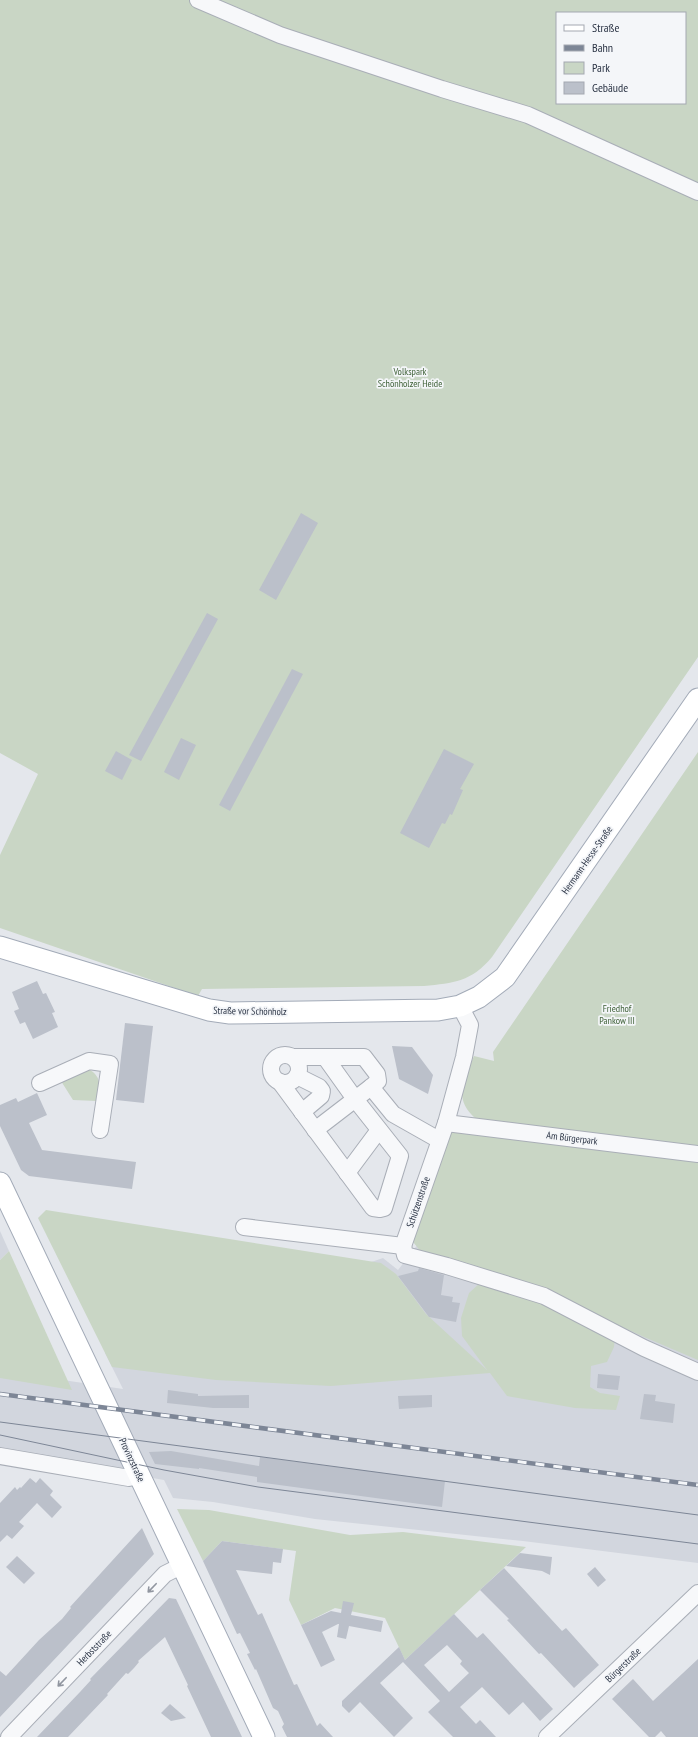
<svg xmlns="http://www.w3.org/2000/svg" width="698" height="1737" viewBox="0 0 698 1737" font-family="'PT Sans Narrow',sans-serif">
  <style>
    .built { fill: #d2d6de }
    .green { fill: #c9d6c5; fill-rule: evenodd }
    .building { fill: #bbc0ca; fill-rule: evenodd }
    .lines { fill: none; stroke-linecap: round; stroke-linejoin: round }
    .minor-casing { stroke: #a9aeb7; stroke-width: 18 }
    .major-casing { stroke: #a3abb8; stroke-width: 23 }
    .minor { stroke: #f7f8fa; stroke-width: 16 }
    .major { stroke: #fff; stroke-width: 21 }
    .tram { stroke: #7d8696; stroke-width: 1 }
    .rail-casing { stroke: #7d8696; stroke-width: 4.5 }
    .rail { stroke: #f4f6f9; stroke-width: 3; stroke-dasharray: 9; stroke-linecap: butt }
    .oneway { stroke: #9196a0 }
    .labels { text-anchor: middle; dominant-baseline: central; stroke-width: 3.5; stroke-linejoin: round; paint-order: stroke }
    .park-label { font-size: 10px; fill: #3f6138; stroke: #f4f6f9 }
    .street-label { font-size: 10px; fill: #2b3445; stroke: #f4f6f9 }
  </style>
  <rect width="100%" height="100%" fill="#e4e7ec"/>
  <g class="built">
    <path d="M698,1171V1563L523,1541L315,1519L213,1502L173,1498L164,1480L130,1474L0,1460V1348L63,1380L123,1389L105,1353L383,1258L398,1270L425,1235Z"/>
    <path d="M0,1231L9,1251L0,1260Z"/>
  </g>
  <g class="green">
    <path d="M0,0H698V657L492,957C471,982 454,983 424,986L202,989L198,996L0,928V855L38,774L0,753ZM557,13H685V103H557Z"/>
    <path d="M698,752V1148L476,1119C452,1098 464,1080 474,1056L494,1061L493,1052Z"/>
    <path d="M90,1070C103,1078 99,1088 97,1101L73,1100L61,1081L83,1071Z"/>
    <path d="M459,1128L698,1158V1360L644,1337L517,1279L425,1257L410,1238L445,1133Z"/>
    <path d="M46,1210L381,1263L396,1274L426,1314L487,1370L462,1336L461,1318L469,1293L481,1282L533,1299L615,1338L614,1347L607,1362L591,1366L590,1387L600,1393L620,1396L616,1410L575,1408L507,1396L490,1373L331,1386L216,1380L112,1367L38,1218Z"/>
    <path d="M9,1251L72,1390L0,1378V1260Z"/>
    <path d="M177,1509L209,1510L350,1535L403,1532L526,1547L405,1660L385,1618L335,1608L301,1625L289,1600L296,1551L222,1541L203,1561Z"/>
  </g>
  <g class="building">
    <path d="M301,513L318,523L276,600L259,590Z"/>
    <path d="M207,613L218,619L141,761L129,755Z"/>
    <path d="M292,669L303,674L230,811L219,805Z"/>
    <path d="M181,738L196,745L179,780L164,772Z"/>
    <path d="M444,749L474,764L460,789L463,790L452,815L450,814L445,824L442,823L429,848L400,833Z"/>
    <path d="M116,751L132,760L122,780L105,771Z"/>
    <path d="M37,981L43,994L46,993L55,1012L52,1013L58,1027L33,1039L25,1022L20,1024L14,1011L19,1009L12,992Z"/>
    <path d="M125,1023L153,1026L144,1103L116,1100Z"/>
    <path d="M392,1046L412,1047L433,1075L428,1094L399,1079Z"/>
    <path d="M37,1093L47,1115L29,1123L42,1150L136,1162L132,1189L29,1176L21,1170L0,1126V1105L16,1098L18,1102Z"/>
    <path d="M419,1268L444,1275L441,1295L453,1297L452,1302L460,1303L456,1322L429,1317L398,1276L418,1271Z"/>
    <path d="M598,1374L620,1376L618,1390L597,1388Z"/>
    <path d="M168,1390L198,1394V1396L249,1395V1408H213L167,1403Z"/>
    <path d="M644,1394L656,1395L655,1401L675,1404L673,1423L640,1419Z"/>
    <path d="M432,1395V1407L399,1409L398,1396Z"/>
    <path d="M171,1451L259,1466L260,1457L445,1481L442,1507L257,1482V1477L199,1468V1469L155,1464L149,1452Z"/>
    <path d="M30,1478L36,1483L40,1478L53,1491L50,1495L62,1507L52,1518L37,1503L19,1522L24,1526L12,1539L7,1535L0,1542V1503L15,1487L17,1490L20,1487L21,1488Z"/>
    <path d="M142,1528L154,1554L0,1717V1671L6,1676L39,1640L62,1619L71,1608L70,1607Z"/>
    <path d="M222,1541L283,1549L281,1563L273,1562L272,1574L236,1570L258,1615L262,1613L294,1685L297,1684L317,1726L320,1723L333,1737H287L282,1727L284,1724L278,1711L273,1708L256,1669L255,1670L247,1654L250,1653L240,1633L237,1634L203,1561Z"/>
    <path d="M520,1553L552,1557L550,1575L542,1571L506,1566Z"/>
    <path d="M17,1556L35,1573L24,1584L6,1567Z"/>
    <path d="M595,1567L606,1580L598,1587L587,1574Z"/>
    <path d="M504,1568L562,1631L566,1628L599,1665L574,1688L541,1653L539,1654L507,1620L509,1619L480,1590Z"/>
    <path d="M169,1598L176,1599L242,1737H211L187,1686L188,1685L165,1637L138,1661L139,1662L134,1668L128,1674L126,1673L107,1694L108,1695L68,1737H37L80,1692L91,1680L90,1679Z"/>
    <path d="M343,1601L354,1603L351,1615L383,1621L381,1632L349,1626L346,1639L337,1637L339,1624H338L322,1632L335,1660L321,1667L301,1625L331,1611L341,1613Z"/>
    <path d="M454,1614L477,1638L483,1633L553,1709L540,1721L523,1702L509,1715L482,1687L460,1707L476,1724L480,1720L496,1737H453L428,1712L440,1701L403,1662L380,1683L413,1718L394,1737L360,1702L349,1713L342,1706V1701L399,1647L405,1660ZM447,1645L462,1661L460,1664L469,1673L449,1692L424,1665Z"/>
    <path d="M698,1659V1737H666L661,1731L655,1737H649L612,1699L633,1679L653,1701Z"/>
    <path d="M170,1704L186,1718L171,1721L161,1713Z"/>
  </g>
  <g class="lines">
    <defs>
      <g id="minor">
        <path d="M198,0L280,35L442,89L528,115L698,192"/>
        <circle cx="285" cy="1069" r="14"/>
        <path d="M293,1057H364L377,1074L378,1081L371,1087L315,1130"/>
        <path d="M297,1076L319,1087L322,1091L321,1096L302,1112"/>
        <path d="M280,1082L373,1208L380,1209L384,1208L400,1156L355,1099L325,1057"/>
        <path d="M40,1083L89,1061L110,1064L100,1130"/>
        <path d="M371,1087L393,1114L439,1140"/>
        <path d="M446,1123L698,1154"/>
        <path d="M347,1173L379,1130"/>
        <path d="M244,1227L403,1246L446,1123L464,1057L470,1025L460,1006"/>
        <path d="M403,1246L405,1255L447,1266L544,1296L644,1348L698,1372"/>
        <path d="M0,1456L129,1478L139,1476"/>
        <path d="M9,1737L165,1574L183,1565"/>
        <path d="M547,1737L698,1593"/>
      </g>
      <g id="major">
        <path d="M0,947L209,1010L230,1013L438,1010L460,1006L479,997L505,977L698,699"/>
        <path d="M0,1183L264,1737"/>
      </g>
    </defs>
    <use href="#minor" class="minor-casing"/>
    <use href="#major" class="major-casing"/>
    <use href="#minor" class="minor"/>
    <use href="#major" class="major"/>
    <g class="tram">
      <path d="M0,1422L698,1515"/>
      <path d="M0,1435L164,1470L258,1487L698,1544"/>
    </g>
    <defs>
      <path id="rail" d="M0,1394L698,1485"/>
    </defs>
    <use href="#rail" class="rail-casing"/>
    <use href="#rail" class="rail"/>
  </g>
  <defs><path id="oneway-shaft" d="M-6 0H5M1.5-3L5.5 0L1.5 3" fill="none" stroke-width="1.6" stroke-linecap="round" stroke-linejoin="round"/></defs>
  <g class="oneway">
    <use href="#oneway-shaft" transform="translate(152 1588) rotate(134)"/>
    <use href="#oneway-shaft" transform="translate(62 1682) rotate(134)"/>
  </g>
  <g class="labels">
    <g class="park-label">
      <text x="410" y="371">Volkspark<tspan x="410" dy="12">Schönholzer Heide</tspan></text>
      <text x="617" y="1008">Friedhof<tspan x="617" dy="12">Pankow III</tspan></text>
    </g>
    <g class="street-label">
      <text transform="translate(587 860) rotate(-55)">Hermann-Hesse-Straße</text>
      <text transform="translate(250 1011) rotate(1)">Straße vor Schönholz</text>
      <text transform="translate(572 1138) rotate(7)">Am Bürgerpark</text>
      <text transform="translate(418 1202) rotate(-71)">Schützenstraße</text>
      <text transform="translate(132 1460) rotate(65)">Provinzstraße</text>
      <text transform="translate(94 1648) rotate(-46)">Herbststraße</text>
      <text transform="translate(623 1665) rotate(-44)">Bürgerstraße</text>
    </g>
  </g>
  <rect x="556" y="12" width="130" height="92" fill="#f4f6f9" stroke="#a4a8b1"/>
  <rect x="564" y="25" width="20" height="6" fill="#ffffff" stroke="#a4a8b1"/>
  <text x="592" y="32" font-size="12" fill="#2b3445">Straße</text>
  <rect x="564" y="45" width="20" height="6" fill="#7d8696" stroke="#a4a8b1"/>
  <text x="592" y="52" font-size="12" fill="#2b3445">Bahn</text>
  <rect x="564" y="62" width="20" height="12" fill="#c9d6c5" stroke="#a4a8b1"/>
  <text x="592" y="72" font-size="12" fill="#2b3445">Park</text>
  <rect x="564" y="82" width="20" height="12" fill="#bbc0ca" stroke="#a4a8b1"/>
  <text x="592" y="92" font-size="12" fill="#2b3445">Gebäude</text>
</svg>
